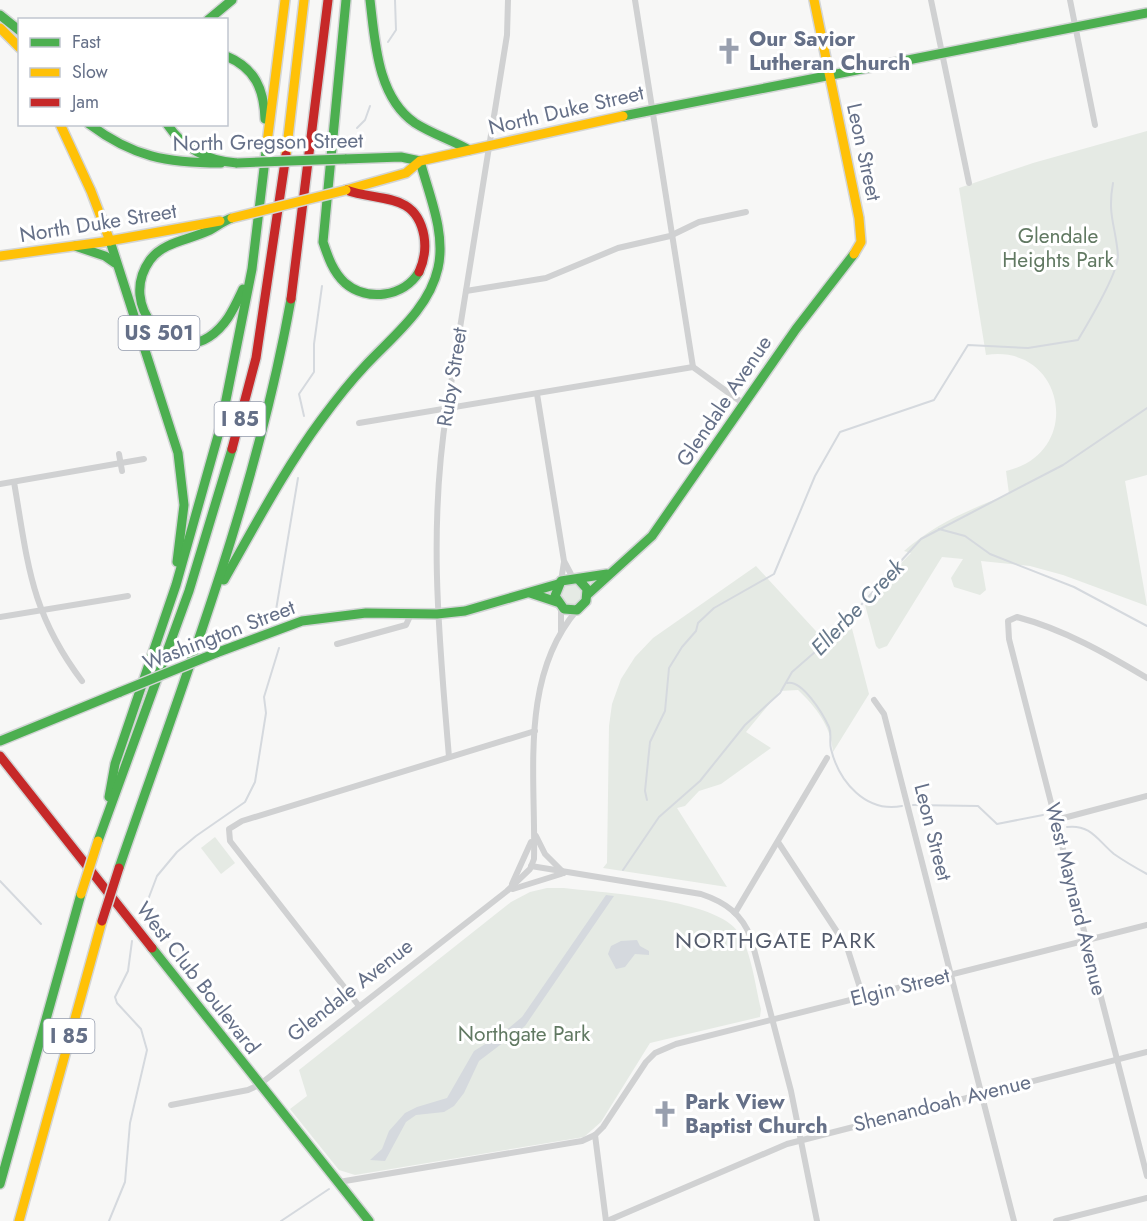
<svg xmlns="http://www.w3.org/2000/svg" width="1147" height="1221" viewBox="0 0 1147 1221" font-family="Jost,sans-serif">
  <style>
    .green { fill: #e5eae4 }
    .water { fill: #d5d9de }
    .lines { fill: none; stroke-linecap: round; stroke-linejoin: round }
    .stream { stroke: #d5d9de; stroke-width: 2 }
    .fast-casing { stroke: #d3d5d6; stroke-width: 12 }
    .slow-casing { stroke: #d3d5d6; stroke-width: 12 }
    .jam-casing { stroke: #d3d5d6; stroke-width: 12 }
    .street { stroke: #d0d1d2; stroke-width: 6 }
    .fast { stroke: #4caf50; stroke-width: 9 }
    .slow { stroke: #ffc107; stroke-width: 9 }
    .jam { stroke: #c62828; stroke-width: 9 }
    .fast-bridge-casing { stroke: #d3d5d6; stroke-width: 12; stroke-linecap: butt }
    .slow-bridge-casing { stroke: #d3d5d6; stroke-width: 12; stroke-linecap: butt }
    .jam-bridge-casing { stroke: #d3d5d6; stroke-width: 12; stroke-linecap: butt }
    .fast-bridge { stroke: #4caf50; stroke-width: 9 }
    .slow-bridge { stroke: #ffc107; stroke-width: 9 }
    .jam-bridge { stroke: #c62828; stroke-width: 9 }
    .labels { text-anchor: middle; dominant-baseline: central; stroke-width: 6; stroke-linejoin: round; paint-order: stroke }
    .shield { fill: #fff; stroke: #939bac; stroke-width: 1.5 }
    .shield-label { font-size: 20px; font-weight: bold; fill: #657088 }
    .poi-label { font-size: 21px; font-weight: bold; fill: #657088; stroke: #fff; text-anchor: start }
    .street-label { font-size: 21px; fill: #657088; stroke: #fff }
    .park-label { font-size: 21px; fill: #617962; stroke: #fff }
    .water-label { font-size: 22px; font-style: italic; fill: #66788b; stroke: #fff }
    .neighbourhood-label { font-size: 22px; letter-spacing: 1.5px; fill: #545b6c; stroke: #fff }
  </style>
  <rect width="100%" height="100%" fill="#f7f7f6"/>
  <g class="green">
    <path d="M1147,131V475L1125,481L1147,606L1063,575L1030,566L981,561L986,590L980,595L954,587L951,578L963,559L942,557L887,646L879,649L876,646L864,601L911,553L904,551C936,523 971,509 1009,494L1006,471C1085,453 1065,343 986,355L959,188L1033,163Z"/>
    <path d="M756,566L826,642L849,617L869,694L833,752C831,726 816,707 798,690L780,691L746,732L771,748L721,784L699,791L685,806L677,808L727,887L603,868L607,863L609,726L612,704L621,679L635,657L653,638Z"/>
    <path d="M566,581L580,584L585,596L576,607L563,606L558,591Z"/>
    <path d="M215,837L235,863L221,874L201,848Z"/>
    <path d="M547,888H564C604,893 718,899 739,933C752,954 755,985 761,1009L760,1017L650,1043L601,1122L584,1137L355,1175L339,1170L290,1109L307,1096L299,1070L511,902L530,892Z"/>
  </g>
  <g class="water">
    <path d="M606,895L614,896L525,1026L479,1061L464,1093L454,1106L444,1112L416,1115L406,1122L385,1161L370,1160L382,1149L389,1131L405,1113L417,1107L447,1098L474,1051L503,1033L522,1017Z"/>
    <path d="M637,940L640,946L649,951V955L635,954L625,967L616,969L608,954L611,946L621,941Z"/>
  </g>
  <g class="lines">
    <g class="stream">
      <path d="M388,42L396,30L395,0"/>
      <path d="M357,128L365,120L370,106"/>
      <path d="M304,416L299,394L314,372V344L322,286"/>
      <path d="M939,529L965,536L990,554L1074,587L1147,626"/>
      <path d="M276,610L298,478"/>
      <path d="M787,683C802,679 823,714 829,727C832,734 829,741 831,749C839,782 866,813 902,806"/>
      <path d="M647,800L645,791L650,742L665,711L669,668L682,647L696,631L698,623L714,608L774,574L815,476L840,432L934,400L968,345L1028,348L1078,340C1088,323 1118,274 1118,256C1116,226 1107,216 1113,183"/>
      <path d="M913,805L978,806L997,824L1043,815"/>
      <path d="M1067,827C1091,824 1098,841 1114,854C1124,861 1136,868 1147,874"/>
      <path d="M623,870L659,817L700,781L745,725L780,693L792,672L831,638L921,539L1063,465L1147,408"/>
      <path d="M0,881L41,924"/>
      <path d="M143,913L157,876L177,852L196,836L245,802L255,782L266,713L264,697L279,648"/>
      <path d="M109,1221L125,1182L130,1123L147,1050L141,1029L117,1003L115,997L128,971L132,941"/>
      <path d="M281,1221L329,1189"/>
    </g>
    <defs>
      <g id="fast">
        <path d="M346,0L323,242C328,257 333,272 345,283C367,302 404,297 419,272"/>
        <path d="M370,0C375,41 377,97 415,123C432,134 452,140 469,150"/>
        <path d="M0,15L20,31"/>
        <path d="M208,20L232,0"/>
        <path d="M226,56C255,68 264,89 265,119"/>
        <path d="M623,116L1147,13"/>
        <path d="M89,124C133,157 167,163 221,163"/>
        <path d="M167,124C183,148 208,161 237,163"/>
        <path d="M345,159L401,157L420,161"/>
        <path d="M232,218C223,221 216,227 208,231C189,240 163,242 150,260C117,306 171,362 209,337C227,325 234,308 243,289"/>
        <path d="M110,241L178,453L184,505L177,562"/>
        <path d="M75,246L105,256L115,263"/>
        <path d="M224,580C255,526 284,470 321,420C335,401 349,383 365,366C392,337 429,309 438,268C446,233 429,195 420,161"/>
        <path d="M579,580L587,589L586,601L577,610L564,609L555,596L561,581L607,574"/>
        <path d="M530,593L557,602"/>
        <path d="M587,595L652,536L796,329L854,254"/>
        <path d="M216,653L302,621L366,613L437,614L465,611L558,584"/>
        <path d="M0,741L120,692"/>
        <path d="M109,797L115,764L176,585L221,425L252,269L267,143"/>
        <path d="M98,841L189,591L232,449"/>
        <path d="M119,868C184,680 256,495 291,299"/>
        <path d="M152,948L369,1221"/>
        <path d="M0,1184L81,894"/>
      </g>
      <g id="slow">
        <path d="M814,0L859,218L861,242L854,254"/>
        <path d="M0,28L20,48"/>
        <path d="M60,124L91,191L110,241"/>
        <path d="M267,143L285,0"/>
        <path d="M286,155L304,0"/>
        <path d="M346,190L406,173L420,161L623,116"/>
        <path d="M0,256L103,242L220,221"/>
        <path d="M19,1221L102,921"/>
      </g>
      <g id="jam">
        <path d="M346,190C378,202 416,191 424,236C426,248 424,261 419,272"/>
        <path d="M291,299L328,0"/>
        <path d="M232,449L256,358L286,155"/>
        <path d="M0,756L152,948"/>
      </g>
    </defs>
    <use href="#fast" class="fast-casing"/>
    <use href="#slow" class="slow-casing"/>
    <use href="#jam" class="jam-casing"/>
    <g class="street">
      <path d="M635,0L693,367"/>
      <path d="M931,0L969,183"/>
      <path d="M1070,0L1095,125"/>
      <path d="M466,291L546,278L618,248L670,236L699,222L746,212"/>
      <path d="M537,394L564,561L573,578"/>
      <path d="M359,423L693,367L744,404"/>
      <path d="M119,454L122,471"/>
      <path d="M14,482C28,563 30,612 82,681"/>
      <path d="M0,484L144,459"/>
      <path d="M561,581L564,562"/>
      <path d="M0,617L128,596"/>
      <path d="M561,631V608"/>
      <path d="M337,644L406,625L411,614"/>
      <path d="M1147,678C1107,654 1063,629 1017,617L1008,621L1009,639L1147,1176"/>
      <path d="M874,700L884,714L1014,1221"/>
      <path d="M449,757C439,638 428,528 447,409L507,35L508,0"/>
      <path d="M1056,820L1147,796"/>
      <path d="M536,836L545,854L564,873"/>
      <path d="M778,842L847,947L863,997"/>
      <path d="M531,866L701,894C725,902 742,914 751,938L791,1091L817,1221"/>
      <path d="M512,884L531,842"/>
      <path d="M513,889L561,874"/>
      <path d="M735,913L827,758"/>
      <path d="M359,1006L230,841L229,829L242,821L535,731"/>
      <path d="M171,1105L248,1090L259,1085L507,891L530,869L534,859C536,776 519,678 577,610"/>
      <path d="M595,1135L606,1221"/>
      <path d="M339,1182L582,1141L595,1135L603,1127L646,1062L655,1053L676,1044L1147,925"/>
      <path d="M607,1221L787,1144L1147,1052"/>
      <path d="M1056,1221L1147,1198"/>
    </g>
    <use href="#fast" class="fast"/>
    <use href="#slow" class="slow"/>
    <use href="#jam" class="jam"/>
    <defs>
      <g id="fast-bridge">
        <path d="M237,163L345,159"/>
        <path d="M120,692L216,653"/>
      </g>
      <g id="slow-bridge">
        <path d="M232,218L346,190"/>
        <path d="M81,894L98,841"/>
      </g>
      <path id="jam-bridge" d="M102,921L119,868"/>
    </defs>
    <use href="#fast-bridge" class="fast-bridge-casing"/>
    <use href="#slow-bridge" class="slow-bridge-casing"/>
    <use href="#jam-bridge" class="jam-bridge-casing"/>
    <use href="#fast-bridge" class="fast-bridge"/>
    <use href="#slow-bridge" class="slow-bridge"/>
    <use href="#jam-bridge" class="jam-bridge"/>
  </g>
  <defs>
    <symbol id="church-bare" viewBox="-9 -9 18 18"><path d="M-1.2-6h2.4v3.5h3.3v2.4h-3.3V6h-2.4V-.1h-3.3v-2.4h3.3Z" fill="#989fae" stroke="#fff" stroke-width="2.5" paint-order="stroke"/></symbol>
  </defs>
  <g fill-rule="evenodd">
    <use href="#church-bare" x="710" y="32" width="38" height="38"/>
    <use href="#church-bare" x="646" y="1095" width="38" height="38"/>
  </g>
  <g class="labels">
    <g class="shield">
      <rect x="118.5" y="316" width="81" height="34" rx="4.5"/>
      <rect x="214.5" y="402" width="51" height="34" rx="4.5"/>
      <rect x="43.5" y="1019" width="51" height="34" rx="4.5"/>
    </g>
    <g class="shield-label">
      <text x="159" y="333">US 501</text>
      <text x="240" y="419">I 85</text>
      <text x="69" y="1036">I 85</text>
    </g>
    <g class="poi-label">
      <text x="749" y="39">Our Savior<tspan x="749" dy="24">Lutheran Church</tspan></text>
      <text x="685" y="1102">Park View<tspan x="685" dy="24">Baptist Church</tspan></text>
    </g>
    <g class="street-label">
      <text transform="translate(566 110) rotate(-13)">North Duke Street</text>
      <text transform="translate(268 142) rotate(-1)">North Gregson Street</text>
      <text transform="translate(864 152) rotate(78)">Leon Street</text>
      <text transform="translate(98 223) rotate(-9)">North Duke Street</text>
      <text transform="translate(452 377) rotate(-81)">Ruby Street</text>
      <text transform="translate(724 401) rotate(-56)">Glendale Avenue</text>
      <text transform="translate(219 635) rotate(-21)">Washington Street</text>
      <text transform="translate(933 832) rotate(76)">Leon Street</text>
      <text transform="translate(1076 899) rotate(76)">West Maynard Avenue</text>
      <text transform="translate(198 978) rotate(52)">West Club Boulevard</text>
      <text transform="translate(900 987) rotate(-14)">Elgin Street</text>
      <text transform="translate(350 990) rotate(-38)">Glendale Avenue</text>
      <text transform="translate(942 1103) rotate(-14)">Shenandoah Avenue</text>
    </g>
    <g class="park-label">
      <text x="1058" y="236">Glendale<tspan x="1058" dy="24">Heights Park</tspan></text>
      <text x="524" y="1034">Northgate Park</text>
    </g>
    <g class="water-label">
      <text transform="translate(857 607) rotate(-46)">Ellerbe Creek</text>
    </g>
    <g class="neighbourhood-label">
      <text x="776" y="940">NORTHGATE PARK</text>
    </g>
  </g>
  <rect x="18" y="18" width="210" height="108" fill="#ffffff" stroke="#c1c6cf" stroke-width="1.5"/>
  <rect x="30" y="38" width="30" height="9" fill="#4caf50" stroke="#c1c6cf" stroke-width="1.5"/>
  <text x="72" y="48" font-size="18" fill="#657088">Fast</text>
  <rect x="30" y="68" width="30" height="9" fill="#ffc107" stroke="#c1c6cf" stroke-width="1.5"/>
  <text x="72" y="78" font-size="18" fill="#657088">Slow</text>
  <rect x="30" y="98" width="30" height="9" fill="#c62828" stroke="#c1c6cf" stroke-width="1.5"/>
  <text x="72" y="108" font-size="18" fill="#657088">Jam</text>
</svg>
